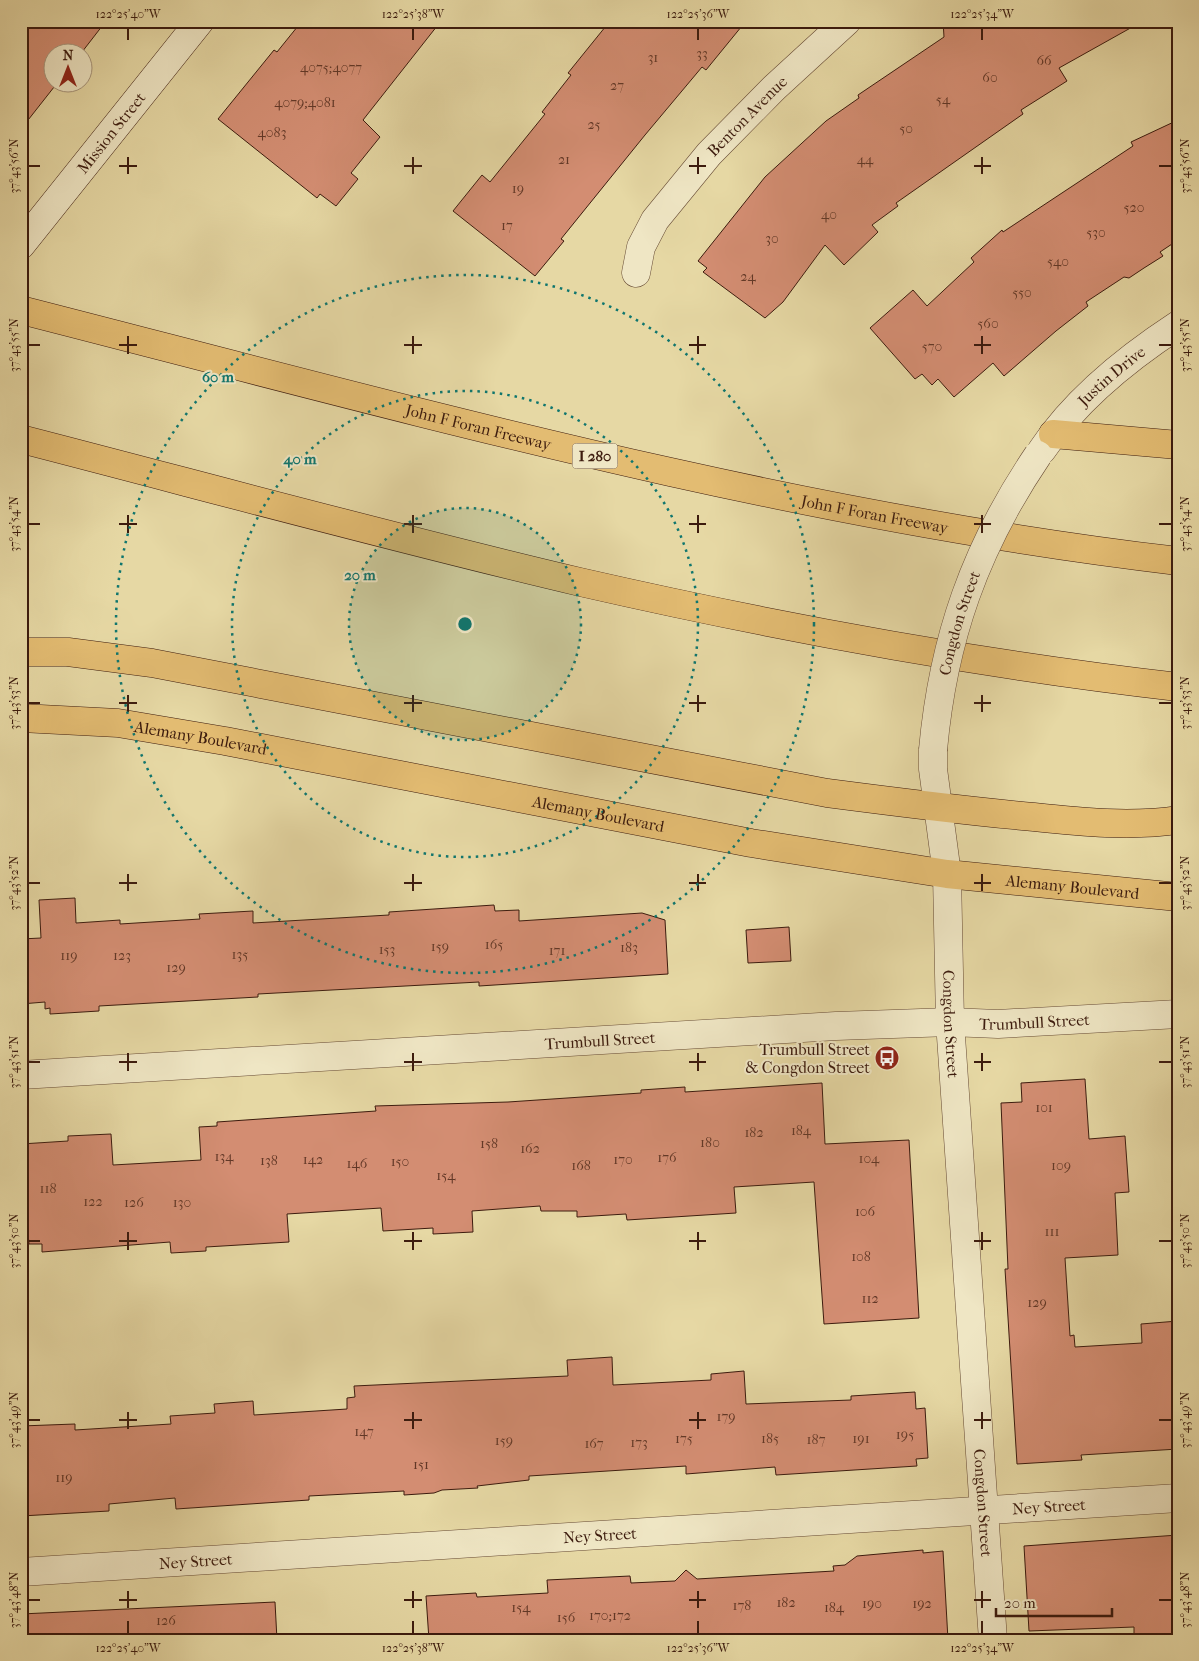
<svg xmlns="http://www.w3.org/2000/svg" width="1199" height="1661" viewBox="0 0 1199 1661" font-family="'IM FELL French Canon',serif">
  <style>
    .building { fill: #d38d72; stroke: #3c1b0e }
    .lines { fill: none; stroke-linecap: round; stroke-linejoin: round }
    .street-casing { stroke: #664a34; stroke-width: 29 }
    .secondary-casing { stroke: #3c1b0e; stroke-width: 29 }
    .primary-casing { stroke: #3c1b0e; stroke-width: 29 }
    .highway-casing { stroke: #3c1b0e; stroke-width: 29 }
    .street { stroke: #efe6c4; stroke-width: 28 }
    .secondary { stroke: #efe6c4; stroke-width: 28 }
    .primary { stroke: #e3bc72; stroke-width: 28 }
    .highway { stroke: #e3bc72; stroke-width: 28 }
    .street-bridge-casing { stroke: #664a34; stroke-width: 29; stroke-linecap: butt }
    .street-bridge { stroke: #efe6c4; stroke-width: 28 }
    .ticks { fill: none; stroke: #3c1b0e; stroke-width: 2 }
    .ring { fill: none; stroke: #0f766e; stroke-width: 2.5; stroke-dasharray: 2.5 5 }
    .labels { text-anchor: middle; dominant-baseline: central; stroke-width: 4; stroke-linejoin: round; paint-order: stroke }
    .number-label { font-size: 14px; fill: #623827 }
    .shield { fill: #efe6c4; stroke: #725845; stroke-width: 1 }
    .shield-label { font-size: 15px; font-weight: bold; fill: #3c1b0e }
    .street-label { font-size: 16px; fill: #3c1b0e; stroke: #efe6c4 }
    .poi-label { font-size: 16px; fill: #3c1b0e; stroke: #efe6c4; text-anchor: end }
    .centre { fill: #0f766e; stroke: #efe6c4; stroke-width: 2.5 }
    .ring-label { font-size: 15px; text-anchor: middle; font-weight: bold; fill: #0f766e; stroke: #efe6c4; stroke-width: 4; stroke-linejoin: round; paint-order: stroke }
    .neatline { fill: none; stroke: #3c1b0e; stroke-width: 2 }
    .ticks-label { font-size: 12px; text-anchor: middle; fill: #3c1b0e }
  </style>
  <rect width="100%" height="100%" fill="#e6d8a4"/>
  <filter id="stains"><feTurbulence type="fractalNoise" baseFrequency=".004" numOctaves="4"/><feColorMatrix values="0 0 0 0 .2 0 0 0 0 .09 0 0 0 0 .02 0 0 0 .5 -.17"/></filter>
  <radialGradient id="worn" r=".72"><stop offset=".6" stop-color="#630" stop-opacity="0"/><stop offset="1" stop-color="#630" stop-opacity=".3"/></radialGradient>
  <g class="building">
    <path d="M21,21H106L82,52H52V82H58L21,129Z"/>
    <path d="M302,21H441L363,120L380,137L351,173L358,179L336,206L320,194L317,198L218,119L274,50L277,52Z"/>
    <path d="M610,21H746L706,70L702,67L645,135L561,239L564,241L535,276L453,211L482,175L490,182L545,114L542,112L571,75L568,73Z"/>
    <path d="M943,21H1143L1059,68L1067,81L1021,110L1023,114L896,203L898,206L872,225L878,232L844,265L825,245L783,302L765,318L703,272L707,268L698,261L765,177L826,121L859,98L858,95L944,37Z"/>
    <path d="M1178,120V240L1160,252L1163,256L1144,268L1129,278L1124,277L1086,302L1088,306L1056,331L1004,376L993,363L954,397L938,379L932,385L922,374L915,379L870,328L913,290L927,306L974,262L971,258L1002,230L1003,232L1133,146L1131,142Z"/>
    <path d="M75,898L76,923L120,920V924L200,919L199,914L253,911V923L389,915V912L494,905L495,911L519,910V921L642,913L665,920L668,974L479,986V982L258,994V997L99,1006V1011L50,1014V1008L45,1009V1002L21,1004V939L41,938L39,900Z"/>
    <path d="M789,927L791,961L748,963L746,930Z"/>
    <path d="M1085,1079L1089,1139L1125,1136L1129,1192L1115,1193L1118,1255L1065,1258L1070,1336L1074,1335L1075,1347L1142,1343L1141,1324L1178,1321V1449L1081,1455L1082,1460L1017,1464L1005,1269H1008L1001,1103L1022,1102L1021,1083Z"/>
    <path d="M822,1083L825,1144L909,1140L919,1318L824,1324L814,1182L734,1187L736,1213L627,1220L626,1214L577,1217V1211H541L540,1206L472,1211L473,1232L433,1234V1228L383,1231L381,1208L287,1214L289,1242L206,1247V1251L171,1253L170,1242L42,1252V1244H29L26,1212H21V1144L68,1141V1136L111,1134L113,1165L201,1160L199,1127L217,1126V1122L376,1111L375,1106L508,1102L641,1093V1090L685,1087V1092Z"/>
    <path d="M612,1357L613,1385L711,1380V1374L744,1371L746,1404L851,1400V1396L915,1392L916,1409L925,1408L928,1458L916,1459L917,1466L776,1475L775,1467L686,1474V1466L529,1476V1480L477,1486L478,1488L442,1490L434,1493L404,1495V1491L309,1496V1500L176,1509L175,1498L109,1504V1511L21,1516V1426L75,1424V1430L171,1424L170,1416L215,1413L214,1404L253,1401L254,1415L347,1409V1398L355,1397L354,1386L568,1376L567,1360Z"/>
    <path d="M1178,1535V1640H1134V1627L1029,1631L1024,1546Z"/>
    <path d="M923,1550V1553L943,1551L948,1640H429L426,1596L476,1593L477,1597L548,1593L547,1580L630,1576L631,1583L675,1581L686,1570L697,1579L834,1571L833,1566L845,1565L857,1556Z"/>
    <path d="M275,1602L277,1640H21V1614Z"/>
  </g>
  <g class="lines">
    <defs>
      <g id="street">
        <path id="s1" d="M636,273L641,247L655,220L709,154L774,88L847,21"/>
        <path id="s2" d="M1042,450C1076,399 1126,359 1178,325"/>
        <path id="s3" d="M933,750V769L947,874L950,1022L993,1640"/>
        <path id="s4" d="M21,1075L836,1026L950,1022L998,1024L1178,1014"/>
        <path id="s5" d="M21,1572L1178,1498"/>
      </g>
      <g id="secondary">
        <path id="s6" d="M21,245L200,21"/>
      </g>
      <g id="primary">
        <path d="M1053,434L1178,445"/>
        <path d="M21,652H68L152,663L827,793C896,802 965,811 1034,817C1082,822 1130,827 1178,820"/>
        <path id="s7" d="M21,718L118,723L225,741L751,843L947,874L1178,897"/>
      </g>
      <g id="highway">
        <path id="s8" d="M21,310C404,408 785,515 1178,561"/>
        <path d="M21,439C207,487 393,538 580,582C777,627 977,664 1178,687"/>
      </g>
    </defs>
    <use href="#street" class="street-casing"/>
    <use href="#secondary" class="secondary-casing"/>
    <use href="#primary" class="primary-casing"/>
    <use href="#highway" class="highway-casing"/>
    <use href="#street" class="street"/>
    <use href="#secondary" class="secondary"/>
    <use href="#primary" class="primary"/>
    <use href="#highway" class="highway"/>
    <defs>
      <g id="street-bridge">
        <path id="s9" d="M933,750C943,639 975,548 1038,455"/>
      </g>
    </defs>
    <use href="#street-bridge" class="street-bridge-casing"/>
    <use href="#street-bridge" class="street-bridge"/>
  </g>
  <path class="ticks" d="M128,28V40M413,28V40M698,28V40M982,28V40M128,157V174M413,157V174M698,157V174M982,157V174M28,166H40M119,166H137M404,166H422M689,166H706M974,166H991M1159,166H1172M128,336V354M413,336V354M698,336V354M982,336V354M28,345H40M119,345H137M404,345H422M689,345H706M974,345H991M1159,345H1172M128,515V533M413,515V533M698,515V533M982,515V533M28,524H40M119,524H137M404,524H422M689,524H706M974,524H991M1159,524H1172M128,695V712M413,695V712M698,695V712M982,695V712M28,703H40M119,703H137M404,703H422M689,703H706M974,703H991M1159,703H1172M128,874V891M413,874V891M698,874V891M982,874V891M28,883H40M119,883H137M404,883H422M689,883H706M974,883H991M1159,883H1172M128,1053V1071M413,1053V1071M698,1053V1071M982,1053V1071M28,1062H40M119,1062H137M404,1062H422M689,1062H706M974,1062H991M1159,1062H1172M128,1232V1250M413,1232V1250M698,1232V1250M982,1232V1250M28,1241H40M119,1241H137M404,1241H422M689,1241H706M974,1241H991M1159,1241H1172M128,1412V1429M413,1412V1429M698,1412V1429M982,1412V1429M28,1420H40M119,1420H137M404,1420H422M689,1420H706M974,1420H991M1159,1420H1172M128,1591V1608M413,1591V1608M698,1591V1608M982,1591V1608M28,1600H40M119,1600H137M404,1600H422M689,1600H706M974,1600H991M1159,1600H1172M128,1621V1634M413,1621V1634M698,1621V1634M982,1621V1634"/>
  <circle cx="465" cy="624" r="116" fill="#0f766e" fill-opacity=".12"/>
  <g class="ring">
    <circle cx="465" cy="624" r="116"/>
    <circle cx="465" cy="624" r="233"/>
    <circle cx="465" cy="624" r="349"/>
  </g>
  <defs>
    <symbol id="bus-disc" viewBox="-11 -11 22 22"><circle r="9.5" fill="#8f2418" stroke="#efe6c4"/><path d="M-5-6H5V4H4V6H2V4H-2V6H-4V4H-5ZM-3.5-4V0h7V-4ZM-3.5 1.2v1.5H-2V1.2ZM2 1.2v1.5H3.5V1.2Z" fill="#fff"/></symbol>
  </defs>
  <g fill-rule="evenodd">
    <use href="#bus-disc" x="873" y="1044" width="28" height="28"/>
  </g>
  <g class="labels">
    <g class="number-label">
      <text x="702" y="53">33</text>
      <text x="653" y="57">31</text>
      <text x="1044" y="60">66</text>
      <text x="331" y="67">4075;4077</text>
      <text x="990" y="77">60</text>
      <text x="617" y="85">27</text>
      <text x="943" y="99">54</text>
      <text x="305" y="102">4079;4081</text>
      <text x="594" y="124">25</text>
      <text x="906" y="128">50</text>
      <text x="272" y="132">4083</text>
      <text x="564" y="159">21</text>
      <text x="865" y="159">44</text>
      <text x="518" y="188">19</text>
      <text x="1134" y="207">520</text>
      <text x="829" y="214">40</text>
      <text x="507" y="225">17</text>
      <text x="1096" y="232">530</text>
      <text x="772" y="238">30</text>
      <text x="1058" y="261">540</text>
      <text x="748" y="276">24</text>
      <text x="1022" y="292">550</text>
      <text x="988" y="323">560</text>
      <text x="932" y="346">570</text>
      <text x="494" y="944">165</text>
      <text x="440" y="946">159</text>
      <text x="629" y="947">183</text>
      <text x="387" y="949">153</text>
      <text x="557" y="950">171</text>
      <text x="240" y="954">135</text>
      <text x="69" y="955">119</text>
      <text x="122" y="955">123</text>
      <text x="176" y="967">129</text>
      <text x="1044" y="1107">101</text>
      <text x="801" y="1130">184</text>
      <text x="754" y="1132">182</text>
      <text x="710" y="1142">180</text>
      <text x="489" y="1143">158</text>
      <text x="530" y="1148">162</text>
      <text x="224" y="1156">134</text>
      <text x="667" y="1157">176</text>
      <text x="869" y="1158">104</text>
      <text x="313" y="1159">142</text>
      <text x="623" y="1159">170</text>
      <text x="269" y="1160">138</text>
      <text x="400" y="1161">150</text>
      <text x="357" y="1163">146</text>
      <text x="581" y="1165">168</text>
      <text x="1061" y="1165">109</text>
      <text x="446" y="1175">154</text>
      <text x="48" y="1188">118</text>
      <text x="93" y="1201">122</text>
      <text x="134" y="1202">126</text>
      <text x="182" y="1202">130</text>
      <text x="865" y="1211">106</text>
      <text x="1052" y="1231">111</text>
      <text x="861" y="1256">108</text>
      <text x="870" y="1298">112</text>
      <text x="1037" y="1302">129</text>
      <text x="726" y="1416">179</text>
      <text x="364" y="1431">147</text>
      <text x="905" y="1434">195</text>
      <text x="684" y="1438">175</text>
      <text x="770" y="1438">185</text>
      <text x="861" y="1438">191</text>
      <text x="816" y="1439">187</text>
      <text x="504" y="1440">159</text>
      <text x="639" y="1442">173</text>
      <text x="594" y="1443">167</text>
      <text x="421" y="1464">151</text>
      <text x="64" y="1477">119</text>
      <text x="786" y="1602">182</text>
      <text x="872" y="1603">190</text>
      <text x="922" y="1603">192</text>
      <text x="742" y="1605">178</text>
      <text x="521" y="1607">154</text>
      <text x="834" y="1607">184</text>
      <text x="610" y="1615">170;172</text>
      <text x="566" y="1617">156</text>
      <text x="166" y="1620">126</text>
    </g>
    <rect class="shield" x="572.5" y="443.5" width="45" height="25" rx="4"/>
    <g class="shield-label">
      <text x="595" y="456">I 280</text>
    </g>
    <g class="street-label">
      <text stroke="none"><textPath href="#s1" startOffset="196">Benton Avenue</textPath></text>
      <text stroke="none"><textPath href="#s6" startOffset="144">Mission Street</textPath></text>
      <text stroke="none"><textPath href="#s2" startOffset="102">Justin Drive</textPath></text>
      <text stroke="none"><textPath href="#s8" startOffset="472">John F Foran Freeway</textPath></text>
      <text stroke="none"><textPath href="#s8" startOffset="878">John F Foran Freeway</textPath></text>
      <text stroke="none"><textPath href="#s9" startOffset="130">Congdon Street</textPath></text>
      <text stroke="none"><textPath href="#s7" startOffset="181">Alemany Boulevard</textPath></text>
      <text stroke="none"><textPath href="#s7" startOffset="586">Alemany Boulevard</textPath></text>
      <text stroke="none"><textPath href="#s7" startOffset="1066">Alemany Boulevard</textPath></text>
      <text stroke="none"><textPath href="#s4" startOffset="1015">Trumbull Street</textPath></text>
      <text stroke="none"><textPath href="#s3" startOffset="275">Congdon Street</textPath></text>
      <text stroke="none"><textPath href="#s4" startOffset="580">Trumbull Street</textPath></text>
      <text stroke="none"><textPath href="#s3" startOffset="755">Congdon Street</textPath></text>
      <text stroke="none"><textPath href="#s5" startOffset="1030">Ney Street</textPath></text>
      <text stroke="none"><textPath href="#s5" startOffset="580">Ney Street</textPath></text>
      <text stroke="none"><textPath href="#s5" startOffset="175">Ney Street</textPath></text>
    </g>
    <g class="poi-label">
      <text x="870" y="1049">Trumbull Street<tspan x="870" dy="18">&amp; Congdon Street</tspan></text>
    </g>
  </g>
  <circle cx="465" cy="624" r="8" class="centre"/>
  <g class="ring-label">
    <text x="218" y="382">60 m</text>
    <text x="300" y="464">40 m</text>
    <text x="360" y="580">20 m</text>
  </g>
  <rect width="1199" height="1661" fill="none" stroke="#e6d8a4" stroke-width="55"/>
  <g transform="translate(68 68)"><circle r="24" fill="#efe6c4" stroke="#a7957b"/>
  <path d="M0-4L9 19L0 12L-9 19Z" fill="#8f2418"/>
  <text y="-8" font-size="14" font-weight="bold" text-anchor="middle" fill="#3c1b0e">N</text>
  </g>
  <path d="M996 1608v8h116v-8" fill="none" stroke="#3c1b0e" stroke-width="2.5"/>
  <text x="1004" y="1608" font-size="15" fill="#3c1b0e" stroke="#efe6c4" stroke-width="4" paint-order="stroke">20 m</text>
  <rect x="28" y="28" width="1144" height="1606" class="neatline"/>
  <g class="ticks-label">
    <text x="128" y="18">122°25'40"W</text>
    <text x="413" y="18">122°25'38"W</text>
    <text x="698" y="18">122°25'36"W</text>
    <text x="982" y="18">122°25'34"W</text>
    <text transform="translate(14 166) rotate(-90)" y="4">37°43'56"N</text>
    <text transform="translate(1185 166) rotate(-90)" y="4">37°43'56"N</text>
    <text transform="translate(14 345) rotate(-90)" y="4">37°43'55"N</text>
    <text transform="translate(1185 345) rotate(-90)" y="4">37°43'55"N</text>
    <text transform="translate(14 524) rotate(-90)" y="4">37°43'54"N</text>
    <text transform="translate(1185 524) rotate(-90)" y="4">37°43'54"N</text>
    <text transform="translate(14 703) rotate(-90)" y="4">37°43'53"N</text>
    <text transform="translate(1185 703) rotate(-90)" y="4">37°43'53"N</text>
    <text transform="translate(14 883) rotate(-90)" y="4">37°43'52"N</text>
    <text transform="translate(1185 883) rotate(-90)" y="4">37°43'52"N</text>
    <text transform="translate(14 1062) rotate(-90)" y="4">37°43'51"N</text>
    <text transform="translate(1185 1062) rotate(-90)" y="4">37°43'51"N</text>
    <text transform="translate(14 1241) rotate(-90)" y="4">37°43'50"N</text>
    <text transform="translate(1185 1241) rotate(-90)" y="4">37°43'50"N</text>
    <text transform="translate(14 1420) rotate(-90)" y="4">37°43'49"N</text>
    <text transform="translate(1185 1420) rotate(-90)" y="4">37°43'49"N</text>
    <text transform="translate(14 1600) rotate(-90)" y="4">37°43'48"N</text>
    <text transform="translate(1185 1600) rotate(-90)" y="4">37°43'48"N</text>
    <text x="128" y="1652">122°25'40"W</text>
    <text x="413" y="1652">122°25'38"W</text>
    <text x="698" y="1652">122°25'36"W</text>
    <text x="982" y="1652">122°25'34"W</text>
  </g>
  <rect width="100%" height="100%" filter="url(#stains)"/>
  <rect width="100%" height="100%" fill="url(#worn)"/>
</svg>
